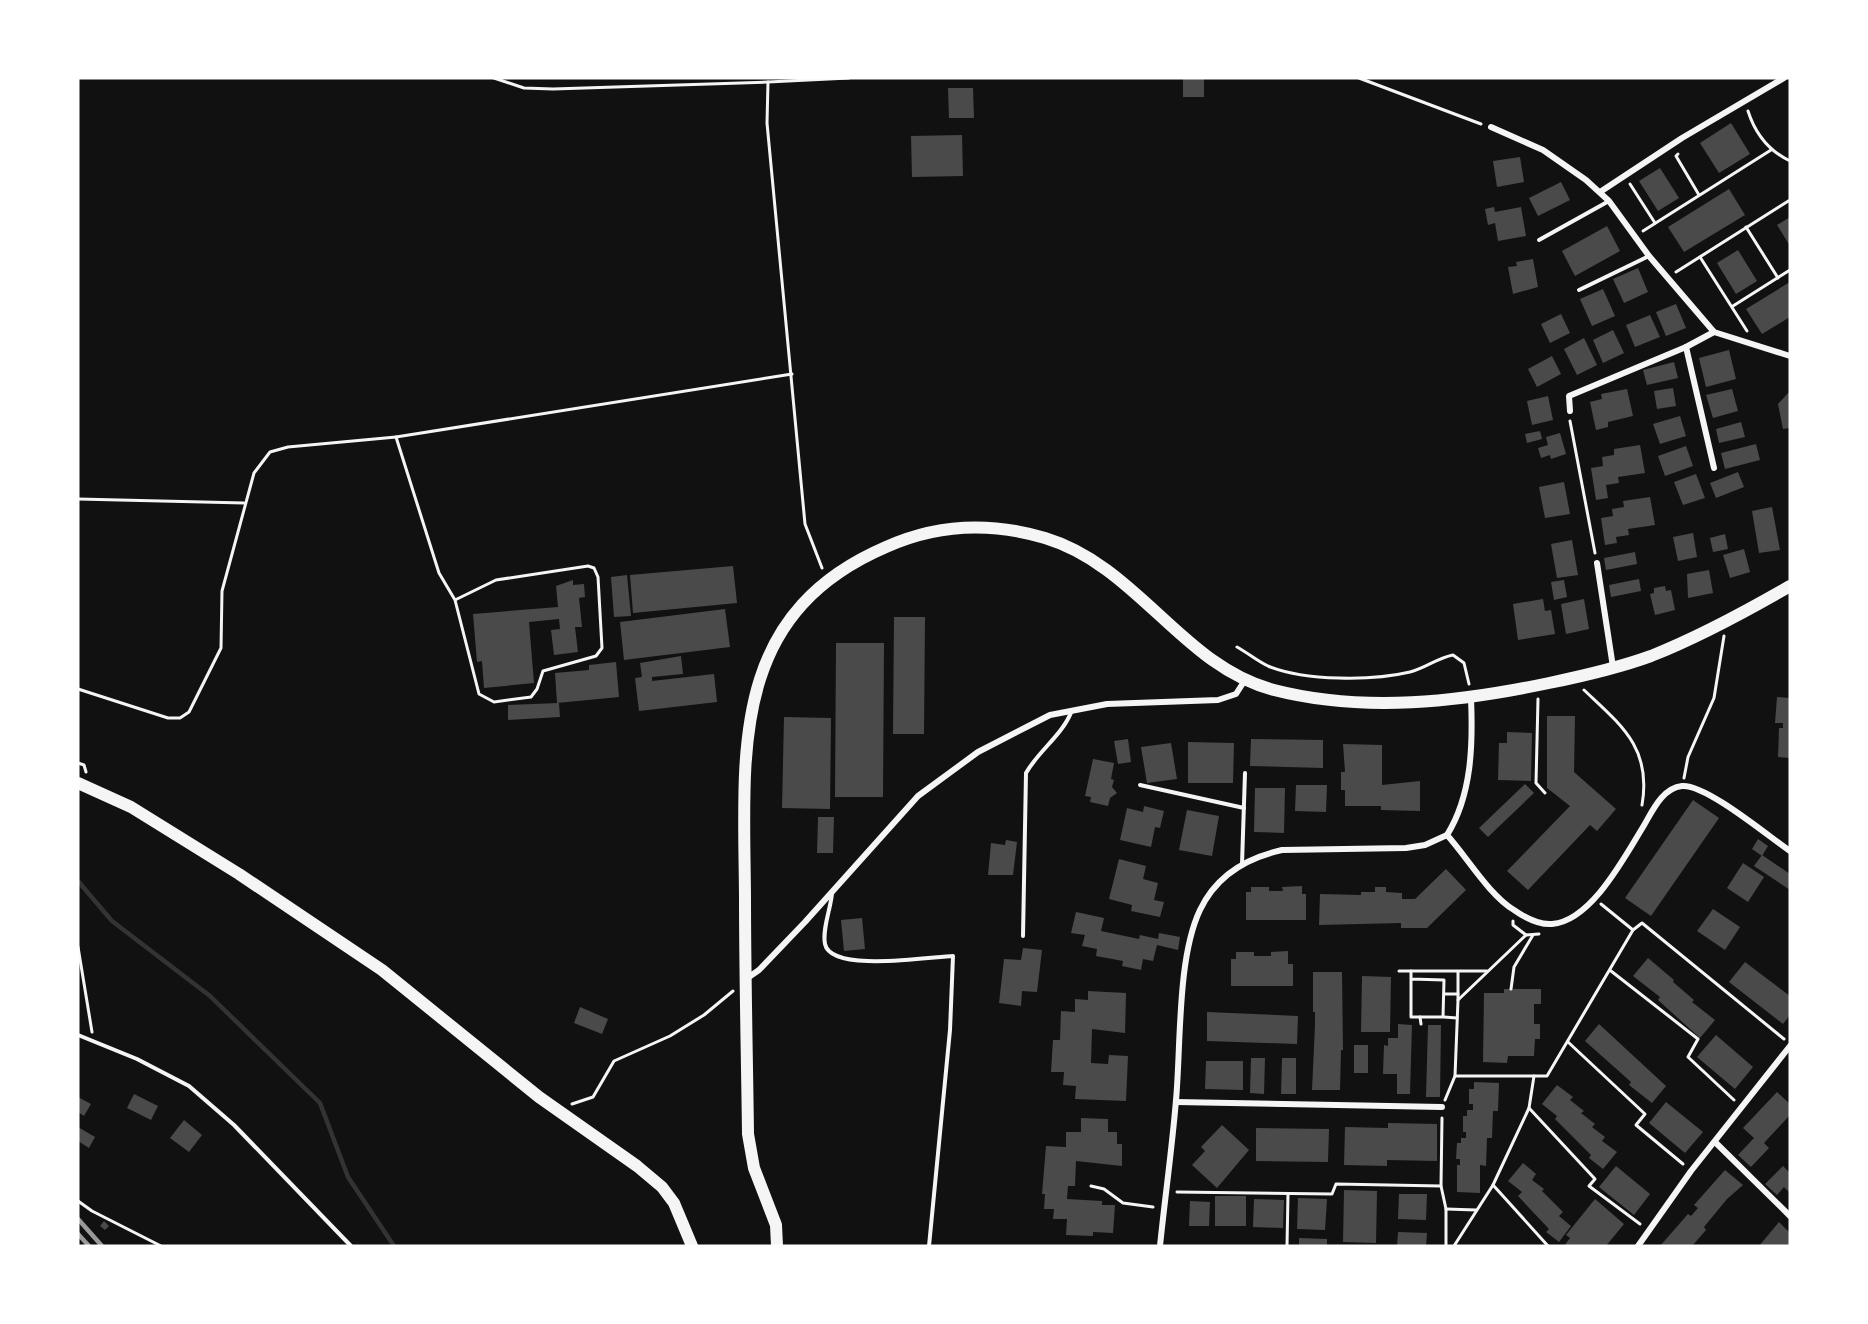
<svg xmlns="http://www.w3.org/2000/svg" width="1868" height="1324" viewBox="0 0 1868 1324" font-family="'Open Sans',sans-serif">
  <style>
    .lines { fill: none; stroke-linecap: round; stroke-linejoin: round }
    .stream { stroke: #333; stroke-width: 4.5 }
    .building { fill: #4a4a4a }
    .path { stroke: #f5f5f5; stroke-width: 3 }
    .service { stroke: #f5f5f5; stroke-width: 4 }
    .minor { stroke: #f5f5f5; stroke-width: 6 }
    .secondary { stroke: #f5f5f5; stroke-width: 12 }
    .rail { stroke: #9a9a9a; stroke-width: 4.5 }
  </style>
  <rect width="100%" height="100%" fill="#111"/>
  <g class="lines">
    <path class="stream" d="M78,881L112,921L210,996L320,1103L348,1177L394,1246"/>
  </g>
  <g class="building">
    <rect x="1183" y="78" width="21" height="19"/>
    <path d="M948,88H973L974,118H949Z"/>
    <path d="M1731,123L1750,154L1719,173L1700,143Z"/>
    <path d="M962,135L963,176L912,177L911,136Z"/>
    <path d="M1520,157L1524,182L1497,187L1493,161Z"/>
    <path d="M1660,168L1679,198L1658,211L1639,181Z"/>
    <path d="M1561,182L1570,200L1538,216L1529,198Z"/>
    <path d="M1729,189L1745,215L1684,252L1668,227Z"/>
    <path d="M1494,207L1495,212L1521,207L1526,236L1498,241L1495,223L1488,225L1485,209Z"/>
    <path d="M1790,217V246L1777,225Z"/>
    <path d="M1607,226L1620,251L1575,276L1562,251Z"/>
    <path d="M1738,250L1757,281L1736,294L1717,263Z"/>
    <path d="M1533,259L1538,287L1513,294L1508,267L1517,266L1516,262Z"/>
    <path d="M1638,268L1648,292L1624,303L1613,279Z"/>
    <path d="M1790,282V317L1762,334L1746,309Z"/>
    <path d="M1603,289L1615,316L1592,326L1580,299Z"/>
    <path d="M1676,304L1686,328L1666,336L1656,312Z"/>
    <path d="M1561,314L1570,333L1550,343L1541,324Z"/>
    <path d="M1650,315L1660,337L1635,347L1626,325Z"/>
    <path d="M1613,330L1624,353L1603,363L1593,340Z"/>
    <path d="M1584,338L1597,365L1577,375L1564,349Z"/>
    <path d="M1729,350L1736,379L1706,387L1699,358Z"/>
    <path d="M1552,356L1561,374L1537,387L1528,369Z"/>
    <path d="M1674,362L1678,378L1647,385L1643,370Z"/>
    <path d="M1673,388L1676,406L1657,409L1654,391Z"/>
    <path d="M1627,389L1633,416L1608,422V427L1596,430L1590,402L1602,399L1601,394Z"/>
    <path d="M1732,389L1738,411L1713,418L1706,395Z"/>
    <path d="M1790,391V428L1783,429L1778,404Z"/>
    <path d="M1548,396L1553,420L1532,425L1527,401Z"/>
    <path d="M1680,416L1686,436L1660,444L1653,424Z"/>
    <path d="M1741,422L1745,437L1719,443L1716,429Z"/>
    <path d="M1540,431L1542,439L1527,443L1525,434Z"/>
    <path d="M1560,433L1566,454L1551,459L1550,455L1541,458L1538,448L1548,445L1546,437Z"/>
    <path d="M1756,444L1760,460L1725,469L1721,453Z"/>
    <path d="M1640,445L1645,473L1618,477L1619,483L1606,485L1608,498L1596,500L1591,468L1603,466L1602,457L1614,455V449Z"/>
    <path d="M1686,446L1693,466L1665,476L1658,456Z"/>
    <path d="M1738,472L1744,487L1716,498L1710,483Z"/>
    <path d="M1696,474L1705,498L1683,505L1674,482Z"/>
    <path d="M1564,482L1570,514L1545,518L1539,487Z"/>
    <path d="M1650,497L1655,525L1628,529L1629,535L1616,537L1617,543L1605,545L1601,518L1613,516L1612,509L1624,507L1623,501Z"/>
    <path d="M1772,507L1780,550L1759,553L1752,511Z"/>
    <path d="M1693,533L1697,557L1678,561L1673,537Z"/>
    <path d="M1725,534L1728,549L1713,552L1710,538Z"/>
    <path d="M1572,540L1578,575L1557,578L1551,544Z"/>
    <path d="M1744,549L1750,572L1730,578L1723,555Z"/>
    <path d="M1635,552L1637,564L1606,570L1604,558Z"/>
    <path d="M733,566L737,603L633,613L630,575Z"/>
    <path d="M1709,570L1713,593L1688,598L1687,574Z"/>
    <path d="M627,575L631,616L614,617L611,577Z"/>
    <path d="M1639,579L1641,591L1611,597L1609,585Z"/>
    <path d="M573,580V585L584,584L585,597L579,598L582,627H575L578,652L554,655L551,630L560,629L559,619L529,622L534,683L484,688L482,661L477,662L473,614L558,607L556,586Z"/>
    <path d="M1564,580L1567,597L1554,600L1551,582Z"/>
    <path d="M1665,586L1666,591L1671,590L1675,610L1655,615L1650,594L1654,593V588Z"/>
    <path d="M1543,599L1545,611L1551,610L1555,634L1518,640L1513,604Z"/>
    <path d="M1584,599L1589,629L1566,634L1561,604Z"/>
    <path d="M725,609L730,647L624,660L620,622Z"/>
    <path d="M894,617H925L924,734H893Z"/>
    <path d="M836,643H884L883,797H835Z"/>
    <path d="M681,656L683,674L652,677V681L714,674L717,702L639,711L635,678L642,677L640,663Z"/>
    <path d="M616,662L619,697L557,703L555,673L589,670V665Z"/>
    <path d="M1777,697L1790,698L1789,758L1778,757L1779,728H1783V723H1775Z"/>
    <path d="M559,703L560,717L508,720V705Z"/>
    <path d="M1547,716H1575L1574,772L1616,809L1597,831L1590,825L1528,890L1507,871L1570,806L1547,788Z"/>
    <path d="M784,717L831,718L830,809L782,808Z"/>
    <path d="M1507,732L1532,733L1531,781L1498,780L1499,743H1507Z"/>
    <path d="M1128,739L1131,762L1118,764L1114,741Z"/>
    <path d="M1251,739L1323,740V768L1250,766Z"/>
    <path d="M1188,742L1234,743L1233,783H1188Z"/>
    <path d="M1171,743L1177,779L1147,783L1141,747Z"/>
    <path d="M1343,744L1382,745V785L1420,781V811L1381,810V806H1345V790H1341V772H1345Z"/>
    <path d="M1093,759L1114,763L1111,779L1114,780L1112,787L1117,793L1110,798L1108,806L1090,802L1091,797L1085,796Z"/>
    <path d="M1525,784L1534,793L1488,837L1479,828Z"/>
    <path d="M1296,785H1327L1326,812L1295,811Z"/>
    <path d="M1255,788H1285L1284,833L1254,832Z"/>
    <path d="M1693,800L1719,818L1651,916L1625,898Z"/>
    <path d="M1144,806L1164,811L1160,828L1155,827L1151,847L1120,840L1127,808L1143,812Z"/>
    <path d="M1187,810L1219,816L1212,856L1179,850Z"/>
    <path d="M818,817H834L833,853H817Z"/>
    <path d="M1758,839L1768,846L1762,856L1752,849Z"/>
    <path d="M1006,840L1017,842L1013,875H988L991,843L1005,845Z"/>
    <path d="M1762,855L1790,874V890L1754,866Z"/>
    <path d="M1119,859L1146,866L1143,879L1158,883L1154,900L1164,902L1160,917L1131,911L1132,905L1109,899Z"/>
    <path d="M1743,863L1764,877L1748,902L1727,888Z"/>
    <path d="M1446,869L1466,890L1427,928H1401V923L1319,925L1320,894L1361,895V892H1375V887H1386V892L1402,893V899H1415Z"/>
    <path d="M1302,886V894H1306V920H1246V892H1251V887H1269V891H1283L1282,887Z"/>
    <path d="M1713,909L1740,927L1725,950L1697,931Z"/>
    <path d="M1076,912L1104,918L1101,931L1139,939L1140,935L1158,939L1159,933L1180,937L1178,950L1157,945L1153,961L1143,959L1141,970L1122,966L1123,961L1096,956L1097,949L1082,946L1085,935L1071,933Z"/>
    <path d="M862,918L865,949L844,951L841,920Z"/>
    <path d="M1023,948L1042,950L1037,992L1022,991L1021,1006L999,1003L1004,959L1021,960Z"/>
    <path d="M1288,951V964H1293V986H1231V959H1236V952H1254V956H1271V952Z"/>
    <path d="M1648,958L1674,980L1673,982L1694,1000L1692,1002L1715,1020L1700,1038L1658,1000L1660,997L1633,976Z"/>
    <path d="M1745,962L1790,996V1015L1783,1024L1729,982Z"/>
    <path d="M1313,972H1342L1343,1050H1341L1340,1090H1312L1315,1025V1012H1313Z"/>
    <path d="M1362,976L1391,977L1390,1032H1361Z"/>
    <path d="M1504,989H1541V1004H1534V1024H1540V1039H1535L1534,1056H1508L1507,1063L1483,1062L1484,993H1504Z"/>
    <path d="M1088,991L1126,993L1125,1033L1092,1029L1091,1063L1108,1064L1109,1055L1128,1056L1126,1101L1075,1099L1076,1086L1063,1085L1064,1072H1051L1053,1040H1060L1061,1011L1075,1012V999L1088,1000Z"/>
    <path d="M580,1007L608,1019L602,1034L574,1023Z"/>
    <path d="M1207,1012L1298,1016L1297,1044L1207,1041Z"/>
    <path d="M1398,1024L1412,1025L1410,1094H1397V1074H1383L1384,1045L1388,1046V1038H1398Z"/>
    <path d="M1599,1024L1666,1086L1652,1103L1629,1085L1631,1082L1585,1041Z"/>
    <path d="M1428,1025H1441L1440,1097H1426Z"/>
    <path d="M1716,1035L1753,1067L1735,1089L1697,1057Z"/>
    <rect x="1354" y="1045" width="14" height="28"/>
    <path d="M1251,1058H1265L1264,1094L1250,1093Z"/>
    <path d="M1282,1058H1296V1094H1281Z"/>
    <path d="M1206,1061H1243V1090L1205,1089Z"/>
    <path d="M1474,1082L1499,1083L1498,1111H1493L1492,1138H1487L1486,1166L1480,1165V1193L1457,1192V1165H1460V1159H1456L1457,1143H1461V1138H1466V1132H1463V1116H1467V1110H1473V1104H1469V1089H1474Z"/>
    <path d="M1557,1085L1573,1097L1570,1100L1584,1111L1581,1113L1595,1124L1592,1127L1605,1137L1602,1141L1617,1152L1603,1169L1589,1158L1591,1155L1555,1119L1557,1116L1542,1104Z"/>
    <path d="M1777,1092L1790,1104V1115L1764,1143L1769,1148L1751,1167L1738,1155L1754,1138L1743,1128Z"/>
    <path d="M134,1094L158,1106L151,1120L127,1108Z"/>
    <path d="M78,1097L91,1104L84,1116L78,1112Z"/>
    <path d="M1666,1102L1703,1132L1685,1153L1649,1123Z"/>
    <path d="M1081,1118L1108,1119V1132H1117V1144H1122V1166L1076,1161L1075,1186H1068L1067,1199L1102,1201V1205H1115L1113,1233L1093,1232V1236L1066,1235L1067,1219H1053L1054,1209H1044L1045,1194H1042L1046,1146L1066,1147V1132H1081Z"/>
    <path d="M184,1120L202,1135L189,1152L170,1138Z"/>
    <path d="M1388,1123L1437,1124V1161L1387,1160V1166L1344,1165L1345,1127L1388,1128Z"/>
    <path d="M1222,1125L1249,1150L1217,1188L1192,1165L1205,1151L1201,1147Z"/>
    <path d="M78,1127L95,1137L89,1148L78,1141Z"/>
    <path d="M1256,1128L1329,1129L1328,1162L1256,1161Z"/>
    <path d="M1523,1163L1536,1174L1532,1180L1544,1189L1542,1191L1563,1212L1559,1216L1571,1226L1559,1242L1546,1232L1549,1229L1518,1196L1522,1192L1508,1181Z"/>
    <path d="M1616,1166L1650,1194L1634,1215L1599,1187Z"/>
    <path d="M1783,1166L1790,1173V1193L1784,1187L1777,1195L1765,1184Z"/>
    <path d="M1725,1170L1743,1185L1727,1199L1704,1227L1706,1230L1692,1246H1660L1688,1214L1691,1216L1698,1208L1694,1205Z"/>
    <path d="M1344,1190L1377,1191L1376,1243L1343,1242Z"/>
    <path d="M1399,1194H1427L1426,1220L1398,1219Z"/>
    <rect x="1215" y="1196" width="31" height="30"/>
    <path d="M1298,1198L1327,1199L1325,1230L1297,1229Z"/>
    <path d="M1254,1199L1284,1200L1283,1228L1253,1227Z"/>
    <path d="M1595,1199L1624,1224L1606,1246H1564L1570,1238L1566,1235Z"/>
    <path d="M1190,1201L1210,1202L1209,1226H1189Z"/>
    <path d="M104,1221L109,1226L105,1230L100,1226Z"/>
    <path d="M1779,1222L1790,1233V1245L1759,1246Z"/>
    <path d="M1398,1232L1427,1233L1426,1246H1397Z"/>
    <path d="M1299,1238L1327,1239V1246H1299Z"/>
  </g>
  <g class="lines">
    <g class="path">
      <path d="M494,78L524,88L553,89L768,82"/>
      <path d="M1359,78L1481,124"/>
      <path d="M1748,111C1755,133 1769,151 1790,161"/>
      <path d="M1678,154L1676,156L1699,195"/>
      <path d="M1630,184L1655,223"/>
      <path d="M1746,227L1778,278"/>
      <path d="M1643,231L1771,150"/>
      <path d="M1700,257L1747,331"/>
      <path d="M1676,272L1790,200"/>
      <path d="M1733,306L1790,270"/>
      <path d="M1570,421L1595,553"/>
      <path d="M78,499L244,503"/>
      <path d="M822,568L805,524L767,123L768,82L849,78"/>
      <path d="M455,600L496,580L588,566L594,568L598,577L602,648L596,656L543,671L537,689L531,697L494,702L479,694L455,600L439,573L396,437L792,374"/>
      <path d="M1237,647C1248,653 1257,661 1268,666C1305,681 1372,681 1410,672C1426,668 1437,658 1453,655L1464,663L1469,684"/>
      <path d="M78,689L168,718H180L189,712L221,648L222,591L254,473L270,452L288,447L396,437"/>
      <path d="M1584,690C1621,725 1652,748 1642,805"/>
      <path d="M1538,699L1536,783L1545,793"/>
      <path d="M78,763L84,765L86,772"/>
      <path d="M1684,778L1688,757L1714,698L1724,636"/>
      <path d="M1513,921V925L1526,935"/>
      <path d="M1633,930L1642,923L1784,1039"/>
      <path d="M78,947L92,1032"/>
      <path d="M1399,971H1487"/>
      <path d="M1611,971L1698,1039L1688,1057L1734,1100"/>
      <path d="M1411,979L1444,980L1443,1017H1411V971"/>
      <path d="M1511,989L1514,967L1533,935"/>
      <path d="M1445,994H1458"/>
      <path d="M1458,1000V972"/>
      <path d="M1420,1017L1421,1024"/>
      <path d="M1444,1017L1457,1018"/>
      <path d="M1568,1042L1645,1114L1636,1125L1683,1164"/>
      <path d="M1455,1076H1534"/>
      <path d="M1445,1100L1455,1076L1458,1000L1526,935L1539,934"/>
      <path d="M572,1104L593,1097L614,1061L670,1036L704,1015L733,991"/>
      <path d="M1529,1108L1595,1179L1589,1186L1640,1224"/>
      <path d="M1442,1118L1441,1186L1446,1209V1246"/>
      <path d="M1493,1185L1548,1246"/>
      <path d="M1091,1186L1104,1189L1123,1203L1153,1207"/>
      <path d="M1177,1192L1332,1194L1336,1184L1441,1186"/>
      <path d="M78,1201L92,1211L161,1246"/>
      <path d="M1446,1209L1476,1210"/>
      <path d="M1287,1246L1288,1194"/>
      <path d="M1454,1246L1493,1185L1529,1108L1534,1076H1547L1633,930L1601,904"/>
    </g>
    <g class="service">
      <path d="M1539,240L1609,201"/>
      <path d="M1579,290L1649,256"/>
      <path d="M1140,785L1244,808"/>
      <path d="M1242,864L1245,773"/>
      <path d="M832,893C831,908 822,929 825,944C831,973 929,957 953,956L950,1030L929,1246"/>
      <path d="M1023,936L1026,773C1039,750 1063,735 1072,710"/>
      <path d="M78,1035L137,1059L189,1086L234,1125L351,1246"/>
    </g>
    <g class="minor">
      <path d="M1491,127L1543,150L1586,180L1609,201L1649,256L1714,332L1790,356"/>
      <path d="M1600,192L1682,138L1784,78"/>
      <path d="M1686,347L1714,468"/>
      <path d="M1570,411L1569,396L1686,347L1714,332"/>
      <path d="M1597,563L1613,667"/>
      <path d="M1447,835C1467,857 1489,895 1514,910C1524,917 1539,925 1552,924C1591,921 1624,858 1643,827C1652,812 1662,788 1682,786C1706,784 1768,836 1790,851"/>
      <path d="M1447,835C1472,795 1473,744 1471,698"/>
      <path d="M746,979L759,970L805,922L918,796L978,752L1050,715L1107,704L1218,700L1236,694L1245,680"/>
      <path d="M1176,1102L1442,1107"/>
      <path d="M1715,1142L1790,1216"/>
      <path d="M1160,1246C1165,1197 1172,1149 1176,1100C1181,1046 1177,958 1200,910C1216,876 1246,858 1282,850L1406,848L1425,845L1447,835"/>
      <path d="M1638,1246L1691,1171L1790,1046"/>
    </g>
    <g class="secondary">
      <path d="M78,783L131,807L239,874L382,970L539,1097L637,1166L662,1187L674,1203L692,1246"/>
      <path d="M777,1246L776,1225L754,1168L748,1134C747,1055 745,976 745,897C744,753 728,615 886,547C937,524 991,522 1045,538C1138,566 1183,667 1274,690C1364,713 1459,702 1549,683C1583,676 1618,668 1651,656C1699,637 1745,612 1790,586"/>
    </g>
    <g class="rail">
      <path d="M78,1219L102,1246"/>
      <path d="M78,1234L89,1246"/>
    </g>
  </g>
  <rect width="1868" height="1324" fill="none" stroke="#ffffff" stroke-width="159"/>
</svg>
